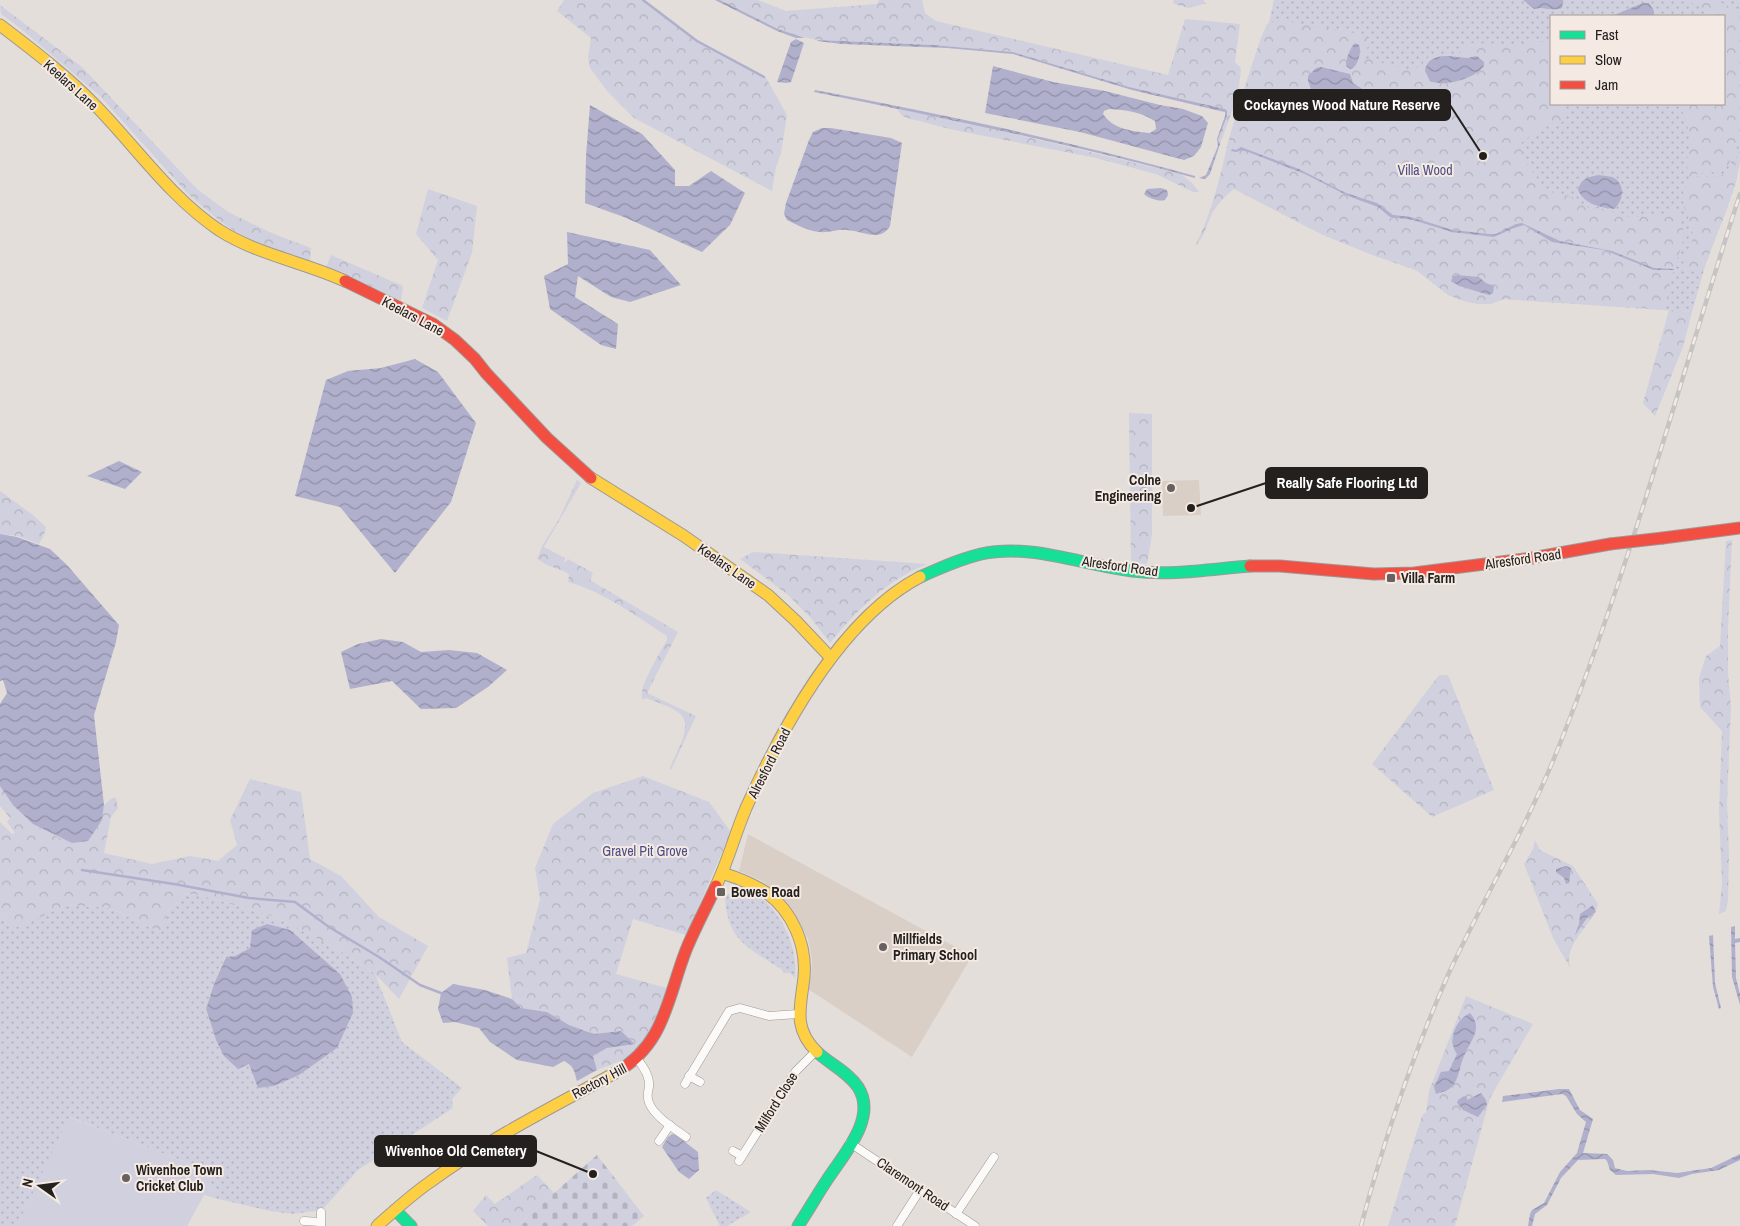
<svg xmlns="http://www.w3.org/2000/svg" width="1740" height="1226" viewBox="0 0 1740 1226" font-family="'Archivo Narrow',sans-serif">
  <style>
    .built { fill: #d9cfc7 }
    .grass { fill: url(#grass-dots); fill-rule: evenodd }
    .forest { fill: url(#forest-crowns) }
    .cemetery { fill: url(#cemetery-stones) }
    .pitch { fill: #d1d0de }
    .water { fill: url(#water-waves); fill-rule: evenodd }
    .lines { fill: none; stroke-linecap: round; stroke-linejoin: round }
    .stream { stroke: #b0b0cd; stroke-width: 2.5 }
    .street-casing { stroke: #9d9996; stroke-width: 9 }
    .fast-casing { stroke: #9d9996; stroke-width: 13 }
    .slow-casing { stroke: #9d9996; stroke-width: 13 }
    .jam-casing { stroke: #9d9996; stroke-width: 13 }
    .street { stroke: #fbfaf9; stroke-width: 8 }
    .fast { stroke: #16e098; stroke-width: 11 }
    .slow { stroke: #ffcf43; stroke-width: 11 }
    .jam { stroke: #f24e42; stroke-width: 11 }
    .rail-casing { stroke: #c5c4c2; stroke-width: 4.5 }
    .rail { stroke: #f4eae3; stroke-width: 2.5; stroke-dasharray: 8; stroke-linecap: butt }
    .jam-bridge-casing { stroke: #9d9996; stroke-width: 13; stroke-linecap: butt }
    .jam-bridge { stroke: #f24e42; stroke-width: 11 }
    .poi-dot { fill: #67625f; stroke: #f4eae3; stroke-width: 2 }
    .labels { text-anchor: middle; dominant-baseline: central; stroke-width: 4; stroke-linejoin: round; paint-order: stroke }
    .street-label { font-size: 14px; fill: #24201d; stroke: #f4eae3 }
    .park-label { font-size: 14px; fill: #4c4d85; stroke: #f4eae3 }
    .poi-label { font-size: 14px; font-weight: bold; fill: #24201d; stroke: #f4eae3; text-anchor: start }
    .leader { fill: none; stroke: #24201d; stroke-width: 2 }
    .callout-dot { fill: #24201d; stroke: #f4eae3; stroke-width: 2 }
    .callout { fill: #24201d; stroke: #24201d; stroke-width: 2 }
    .callout-label { font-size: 15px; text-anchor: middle; font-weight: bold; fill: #fff }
  </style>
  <defs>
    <pattern id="grass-dots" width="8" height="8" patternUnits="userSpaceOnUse" patternTransform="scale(1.25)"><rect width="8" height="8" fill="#d1d0de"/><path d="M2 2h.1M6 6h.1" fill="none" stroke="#b3b2be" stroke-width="1.8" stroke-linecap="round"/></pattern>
    <pattern id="forest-crowns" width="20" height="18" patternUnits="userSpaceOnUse" patternTransform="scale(1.25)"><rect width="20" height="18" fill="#d1d0de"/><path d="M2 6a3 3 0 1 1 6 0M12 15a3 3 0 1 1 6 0" fill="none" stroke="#b3b2be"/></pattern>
    <pattern id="cemetery-stones" width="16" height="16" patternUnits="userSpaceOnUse" patternTransform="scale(1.25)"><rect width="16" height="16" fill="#d1d0de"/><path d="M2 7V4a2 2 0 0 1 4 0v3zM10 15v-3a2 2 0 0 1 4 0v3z" fill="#b3b2be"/></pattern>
    <pattern id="water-waves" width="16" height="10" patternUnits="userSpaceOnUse" patternTransform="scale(1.25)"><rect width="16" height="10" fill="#b0b0cd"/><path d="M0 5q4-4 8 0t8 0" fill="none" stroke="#8f8fa6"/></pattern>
  </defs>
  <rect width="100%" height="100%" fill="#e3deda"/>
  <g class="built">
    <path d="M1199,480L1201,515L1163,516L1162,481Z"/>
    <path d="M748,834L972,956L912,1057L808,989L811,976L812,959L808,939L795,914L777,892L762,881L739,871Z"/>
  </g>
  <g class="grass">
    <path d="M1274,0H1740V162L1735,186L1705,266L1692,312L1504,299L1490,304H1479L1464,301L1448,295L1418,271L1370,254L1321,234L1220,181L1228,142L1241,99L1261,38L1269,22ZM1551,16H1724V104H1551Z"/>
    <path d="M741,889C745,890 749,891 752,893C780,906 799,948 795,978L790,973H784L781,969C749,948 727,941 725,897L728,894Z"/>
    <path d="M186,893L203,896L269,915L307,932L347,955L375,974L402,1042L462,1088L452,1099L453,1108L358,1170L322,1210L293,1214L270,1211L214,1198L213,1187L210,1185L213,1171L195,1166L70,1117L17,1226H0V915L11,928L66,905L110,908L160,932L170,906L178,903ZM250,948L337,1048L284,1081L274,1086L258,1087L249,1063L216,1040L206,1010L214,984L225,957L235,956Z"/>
    <path d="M716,1190L751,1212L727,1226H720L706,1198Z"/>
  </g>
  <g class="forest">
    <path d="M564,0H643L697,41L764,77L765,76L787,115L781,153L776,167L772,191L634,118L607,91L590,68L588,57L591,38L557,11Z"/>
    <path d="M720,0H758L786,11L877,4L879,0H922L925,13L936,21L1168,75L1185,19L1240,24L1235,62L1241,68C1240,94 1229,120 1220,144L1218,140L1227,116L1225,109L1129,87L1013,52L933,45L818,40L798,36L778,29Z"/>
    <path d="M1173,0H1204V2L1207,3L1189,8L1174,4Z"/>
    <path d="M1686,0H1716L1740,12V141L1730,162L1724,171L1697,174L1690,177L1686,163L1691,142L1685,116L1677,104H1724V16H1712L1705,9Z"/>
    <path d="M0,5L82,67L197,189L228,212L274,234L311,248L310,261C282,251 252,243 227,226C214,217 201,205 188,194L100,96L20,28L1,14Z"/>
    <path d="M1279,20L1366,35L1369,41L1365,58L1413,71L1431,55C1440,55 1452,57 1460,52C1466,47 1463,45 1473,43L1528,45L1534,40L1543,42L1551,47V104H1560L1558,107L1565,110L1563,122L1544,125L1520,144L1525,161L1546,191L1570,196L1589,208L1605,209L1625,217L1662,216L1675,210C1691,233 1681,246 1674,269C1670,281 1668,295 1665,307L1661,309L1504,299L1490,304H1479L1464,301L1448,295L1416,270L1370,254L1321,234L1234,189C1225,196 1215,206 1210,218C1206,228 1203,239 1195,246C1213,211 1219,178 1229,141C1238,106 1250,72 1261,38L1267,24Z"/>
    <path d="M897,109L973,124L1181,174L1192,183L1199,192H1193L1156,174L1096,158L954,130L911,119L902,116Z"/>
    <path d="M1740,150C1740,188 1716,233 1704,269L1680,270C1684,260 1690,250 1692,241C1697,218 1671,204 1689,182C1698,171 1712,181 1722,175C1732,170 1736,159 1740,150Z"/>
    <path d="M428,189L477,206L472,253L447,321L422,308L438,260L416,234Z"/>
    <path d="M331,255L403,286L401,301L344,273L326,267Z"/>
    <path d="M1669,310L1692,312L1683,347L1655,416L1643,403Z"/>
    <path d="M1129,413L1152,414V534L1147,564L1131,563Z"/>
    <path d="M577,480L581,483L544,547L565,558L564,561L566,562L568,559L593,573L590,580L678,632L647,693L696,716L671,770L670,768C675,753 695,725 679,713C670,706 656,702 646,698L643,700C636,689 661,652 667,640V636C636,616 604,592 568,582L569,575L566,572L547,565L537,559L542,546L559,519Z"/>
    <path d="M0,491L33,515L46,527L44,535L39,544L18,536L0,534Z"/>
    <path d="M1732,540L1728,628V673L1731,707L1727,803L1729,855L1728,900L1726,911L1719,914L1722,883L1719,811L1722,731L1700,707L1699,678L1706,656L1720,646L1726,541Z"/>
    <path d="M753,552L927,564C887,580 857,610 830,643L810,617L787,594L740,559Z"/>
    <path d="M1439,675H1448L1494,790L1432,817L1372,764Z"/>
    <path d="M643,776L709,802L731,832L686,935L633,919L616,974L670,989L650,1040L633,1056L597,1070L593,1056L607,1048L634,1043L621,1031L595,1034L569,1025L547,1012L521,1008L512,999L507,958L526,953L540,899L535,868L553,824L593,793Z"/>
    <path d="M250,779L301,792L310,859L341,876L379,917L428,946L399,999L375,974L347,955L307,932L269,915L203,896L186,893L178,903L170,906L160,932L110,908L66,905L22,926L11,928L0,915V822L12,834L15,833L7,822L10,818L0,806V786L48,831L60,838L102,820L104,805L112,798H116L118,808L111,817L104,853L152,864L190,856L218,861L237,845L230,820Z"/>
    <path d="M1535,840L1540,850L1573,866L1598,904C1594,925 1561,944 1571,969L1553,938L1524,864L1533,849Z"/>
    <path d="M1466,996L1533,1024L1490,1098L1455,1226H1388L1414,1141L1422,1116L1426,1112L1429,1091Z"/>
    <path d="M537,1175L554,1193L517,1226H488L473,1211L486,1195L495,1204Z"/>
  </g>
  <path class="cemetery" d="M597,1155L644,1216L632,1226H517Z"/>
  <path class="pitch" d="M69,1117L195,1166L213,1171L210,1185L213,1187L214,1198L204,1195L187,1226H17Z"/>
  <g class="water">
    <path d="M715,0H720L778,29L805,38H796L777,31Z"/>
    <path d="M1523,0H1563L1562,8C1550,12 1545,6 1534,9Z"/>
    <path d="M1643,3H1649L1654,11V16H1612Z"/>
    <path d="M796,39L804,43L791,82L786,83L777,82L791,42Z"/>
    <path d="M818,40L933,45L1013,52L1129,87L1225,109L1227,111V116L1218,140L1220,144L1210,174L1205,179L1199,178L1206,175L1218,146L1217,139L1225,116V112L1220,111L1132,90L1013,54L947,48L842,44L817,41Z"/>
    <path d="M1355,43L1359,45C1362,51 1358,65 1352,69H1350L1346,66C1346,58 1350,48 1355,43Z"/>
    <path d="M1449,56L1467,58L1477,56L1484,62V66C1474,79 1446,87 1430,81L1425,71C1427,58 1437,56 1449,56Z"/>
    <path d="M993,66L1053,82L1105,91L1160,105L1183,109L1202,116L1208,123L1201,147L1194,156L1184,160L1080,132L985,113ZM1109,109C1126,110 1141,112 1155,121L1156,129L1150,133C1132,131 1114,130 1103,114L1104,111Z"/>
    <path d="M1321,67L1350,74L1353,83L1364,90L1365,94H1345L1341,98L1326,96L1312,92L1308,81V76L1316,68Z"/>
    <path d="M815,90C942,114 1070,141 1195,176V178C1069,143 942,118 814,92Z"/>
    <path d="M590,105L642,134L675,170V186H689L711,171L745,193L730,225L702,252L624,217L585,203L586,156Z"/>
    <path d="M822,128H831L891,138L902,143L890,226C880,243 863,231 847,230C838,229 829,233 820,232C808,231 797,225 787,220L784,214L786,203L809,140L813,132Z"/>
    <path d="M1241,147L1299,169L1346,193L1377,203L1393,215L1411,217L1453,230L1489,234H1496L1516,224L1522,223L1560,241L1612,251L1654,268L1674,269V270H1654L1604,250L1552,242L1524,225L1514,228L1494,237L1452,232L1413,220L1390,217L1378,207L1348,196L1305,174L1243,150L1236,152L1231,151L1232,149L1236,150Z"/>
    <path d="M1599,175C1603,176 1609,176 1612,177C1626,183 1624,201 1614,209C1600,207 1585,205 1578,190C1581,178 1588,177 1599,175Z"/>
    <path d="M1161,188L1167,190L1168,195L1165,200C1159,202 1148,198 1144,194L1147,189Z"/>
    <path d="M567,232L650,250L681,285L630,302L611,297L578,276L575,297L618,324L616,349L601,345L550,309L544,276L568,264Z"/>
    <path d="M1457,275L1479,277L1486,283L1494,286L1493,293L1489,295L1459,286L1451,281L1453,276Z"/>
    <path d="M415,359L438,372L476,423L451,502L395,573L340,507L295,496L326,380L348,371L381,368Z"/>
    <path d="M119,461L142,472L125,489L87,476Z"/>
    <path d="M0,534L17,537L50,549L67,565L119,625L116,642L94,715L104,805L102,820L88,841L72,843L33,824L13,805L0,786V704L7,693L3,680L0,681Z"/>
    <path d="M381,639L403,642L421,652L449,650L477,653L507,670L488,687L456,708L421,709L392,681L350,689L341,652L358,644Z"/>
    <path d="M1566,866L1571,868L1569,883L1566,884L1564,878L1556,872V869Z"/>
    <path d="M1593,905L1596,912L1587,918L1575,935L1579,924L1580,914Z"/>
    <path d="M267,924L290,930L340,974L352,997L353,1013L337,1048L299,1075L274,1086L258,1088L249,1064L238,1069L224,1056L216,1040L206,1009L214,984L226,957L235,956L250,948L252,930Z"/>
    <path d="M1735,926V939L1740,938V942L1735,943L1736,978L1740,994V1005L1732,977L1731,927Z"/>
    <path d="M1713,935L1715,983L1721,1008L1719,1009L1713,987L1709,936Z"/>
    <path d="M453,984L485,990L512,999L521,1008L547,1012L569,1025L594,1034L621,1031L635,1044L607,1048L593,1056L597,1070L577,1081C574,1071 575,1067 564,1061L553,1067L517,1060L490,1042L479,1028L455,1022L443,1023L438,1009L441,993Z"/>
    <path d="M1470,1013C1484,1029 1470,1041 1464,1056C1460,1065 1459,1078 1453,1085C1449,1091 1442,1092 1436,1094L1434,1087L1441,1072L1449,1071L1457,1054C1447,1041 1455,1020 1470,1013Z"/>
    <path d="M1559,1089H1569L1580,1110L1593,1119L1583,1153L1607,1154L1613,1160L1615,1168L1627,1171L1649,1170L1677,1173L1711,1168L1740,1154V1160L1719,1170L1692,1174L1679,1178L1653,1174L1616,1175L1610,1170L1607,1161L1605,1159L1578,1160L1561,1178L1547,1205L1535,1214L1532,1226H1528L1530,1214L1532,1210L1544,1203L1560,1172L1577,1153L1586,1122L1577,1114L1566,1096L1562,1094L1502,1102L1503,1096Z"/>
    <path d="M1481,1093L1486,1100L1487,1105L1478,1117L1463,1110L1457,1103L1458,1100L1464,1096L1467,1097V1100Z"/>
    <path d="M672,1134L676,1135L698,1152L699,1170L689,1179L679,1172L662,1147L668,1137Z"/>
  </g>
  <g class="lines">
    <g class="stream">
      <path d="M643,0L697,41L764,77"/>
      <path d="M82,870L174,884L249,898L295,902L329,927L379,957L420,985L441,993"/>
    </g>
    <defs>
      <g id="street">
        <path d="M637,1059C644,1067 650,1076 649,1087C648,1091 647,1095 648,1099C650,1114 675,1129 686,1137"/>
        <path d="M689,1076L700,1082"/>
        <path d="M685,1084L729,1011L740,1008L769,1016L798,1014"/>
        <path d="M659,1141L670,1125"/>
        <path d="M850,1143L975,1226"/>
        <path d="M733,1151L742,1156"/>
        <path d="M739,1161L796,1071L815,1052"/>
        <path d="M956,1214L994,1157"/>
        <path d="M304,1221L320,1222"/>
        <path d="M321,1226V1212"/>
        <path d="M897,1226L920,1190"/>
      </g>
      <g id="fast">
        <path d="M920,577C940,568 960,559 981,554C1032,543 1082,565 1132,571C1171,576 1211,569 1250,566"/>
        <path d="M395,1210L411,1226"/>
        <path d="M798,1226C808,1211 817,1195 827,1180C843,1155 878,1118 858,1087C848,1072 830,1064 817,1052"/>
      </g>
      <g id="slow">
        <path d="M0,25C33,50 67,76 96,106C136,147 170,197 219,230C258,255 304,262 345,281"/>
        <path d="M591,478L684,536L768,595L796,621L830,657"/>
        <path d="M722,873C738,878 753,884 767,893C793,912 807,946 804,977C801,1006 792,1028 817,1052"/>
        <path d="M716,886C728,861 735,834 746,808C782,728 840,619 920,577"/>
        <path d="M377,1226C394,1211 411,1195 430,1182C487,1140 552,1107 615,1073"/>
      </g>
      <g id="jam">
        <path d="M345,281L433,324L455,340L475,359L486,373L547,438L591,478"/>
        <path d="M1663,538L1740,528"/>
        <path d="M1250,566H1280L1374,574L1414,573L1532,558L1610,544"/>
        <path d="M615,1073C665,1045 667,999 686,950C695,928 706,908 716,886"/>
      </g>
    </defs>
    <use href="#street" class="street-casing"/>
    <use href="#fast" class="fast-casing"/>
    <use href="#slow" class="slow-casing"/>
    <use href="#jam" class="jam-casing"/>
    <use href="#street" class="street"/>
    <use href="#fast" class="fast"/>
    <use href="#slow" class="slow"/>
    <use href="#jam" class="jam"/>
    <defs>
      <path id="rail" d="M1361,1226C1384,1140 1412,1057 1448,975C1482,901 1524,832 1555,756C1629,573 1679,382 1740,194"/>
    </defs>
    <use href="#rail" class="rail-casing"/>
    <use href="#rail" class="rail"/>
    <defs>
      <path id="jam-bridge" d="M1610,544L1663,538"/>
    </defs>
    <use href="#jam-bridge" class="jam-bridge-casing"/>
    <use href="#jam-bridge" class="jam-bridge"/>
  </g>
  <g class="poi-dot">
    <circle cx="1171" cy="488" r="5"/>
    <rect x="1386" y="573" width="10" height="10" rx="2.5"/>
    <rect x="716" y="887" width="10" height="10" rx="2.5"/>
    <circle cx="883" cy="947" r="5"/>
    <circle cx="126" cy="1178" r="5"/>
  </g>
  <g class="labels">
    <g class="street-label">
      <text transform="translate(71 85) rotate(42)">Keelars Lane</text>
      <text transform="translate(413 316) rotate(28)">Keelars Lane</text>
      <text transform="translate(1523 559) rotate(-8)">Alresford Road</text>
      <text transform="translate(727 566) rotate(35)">Keelars Lane</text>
      <text transform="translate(1120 566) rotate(8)">Alresford Road</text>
      <text transform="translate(769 763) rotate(-63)">Alresford Road</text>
      <text transform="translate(599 1081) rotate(-28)">Rectory Hill</text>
      <text transform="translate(776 1102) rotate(-58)">Milford Close</text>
      <text transform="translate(913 1184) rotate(34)">Claremont Road</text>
    </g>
    <g class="park-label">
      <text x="1425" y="170">Villa Wood</text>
      <text x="645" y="851">Gravel Pit Grove</text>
    </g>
    <g class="poi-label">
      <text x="1161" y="480" text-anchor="end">Colne<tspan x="1161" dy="16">Engineering</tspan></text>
      <text x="1401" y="578">Villa Farm</text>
      <text x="731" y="892">Bowes Road</text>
      <text x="893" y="939">Millfields<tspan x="893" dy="16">Primary School</tspan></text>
      <text x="136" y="1170">Wivenhoe Town<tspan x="136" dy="16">Cricket Club</tspan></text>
    </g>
  </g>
  <path class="leader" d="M1483 156L1450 105M1191 508L1266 483M593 1174L536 1151"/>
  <g class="callout-dot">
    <circle cx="1483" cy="156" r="5"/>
    <circle cx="1191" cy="508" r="5"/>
    <circle cx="593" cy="1174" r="5"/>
  </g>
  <g class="callout">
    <rect x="1234" y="90" width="216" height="30" rx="5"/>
    <rect x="1266" y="468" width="161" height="30" rx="5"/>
    <rect x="375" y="1136" width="161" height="30" rx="5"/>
  </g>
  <g class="callout-label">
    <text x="1342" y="110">Cockaynes Wood Nature Reserve</text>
    <text x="1347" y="488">Really Safe Flooring Ltd</text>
    <text x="456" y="1156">Wivenhoe Old Cemetery</text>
  </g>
  <rect x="1550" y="15" width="175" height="90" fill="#f4eae3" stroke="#a19994"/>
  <rect x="1560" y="31" width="25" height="8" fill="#16e098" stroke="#a19994"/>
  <text x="1595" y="40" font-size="15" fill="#24201d">Fast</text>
  <rect x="1560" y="56" width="25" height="8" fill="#ffcf43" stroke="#a19994"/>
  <text x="1595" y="65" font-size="15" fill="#24201d">Slow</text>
  <rect x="1560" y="81" width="25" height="8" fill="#f24e42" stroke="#a19994"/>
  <text x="1595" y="90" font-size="15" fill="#24201d">Jam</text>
  <g transform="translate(40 1186) rotate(284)" stroke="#f4eae3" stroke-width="4" paint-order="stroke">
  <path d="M0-4L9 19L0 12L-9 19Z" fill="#24201d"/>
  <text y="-8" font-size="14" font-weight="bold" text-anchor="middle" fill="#24201d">N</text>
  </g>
</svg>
